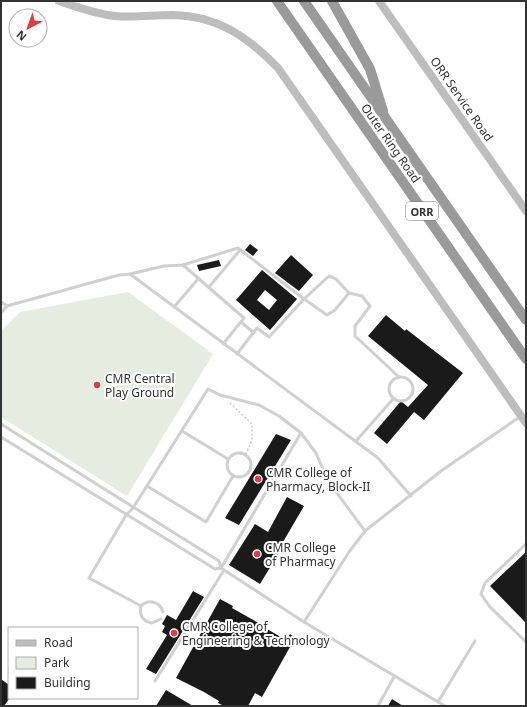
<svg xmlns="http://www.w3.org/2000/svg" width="527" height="707" viewBox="0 0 527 707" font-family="'Noto Sans',sans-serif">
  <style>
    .green { fill: #e6ecdf }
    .building { fill: #1a1a1a; fill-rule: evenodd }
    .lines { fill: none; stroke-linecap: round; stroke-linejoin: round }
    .path { stroke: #cdcdcd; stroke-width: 1.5; stroke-dasharray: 2 2; stroke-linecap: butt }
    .service { stroke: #d0d0d0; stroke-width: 3 }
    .secondary { stroke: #bdbdbd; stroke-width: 8 }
    .motorway { stroke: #9a9a9a; stroke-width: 10 }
    .poi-dot { fill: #e63946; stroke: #fff; stroke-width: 1.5 }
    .labels { text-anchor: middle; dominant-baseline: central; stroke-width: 4; stroke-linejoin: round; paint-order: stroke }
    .shield { fill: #fff; stroke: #707070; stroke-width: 1 }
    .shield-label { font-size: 11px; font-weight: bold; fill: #333 }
    .street-label { font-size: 12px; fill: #333; stroke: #fff }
    .poi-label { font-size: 12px; fill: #333; stroke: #fff; text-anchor: start }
  </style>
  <rect width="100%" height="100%" fill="#fff"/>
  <path class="green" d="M128,292L213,354L127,496L1,417V331L20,312Z"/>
  <g class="building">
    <path d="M250,244L258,250L253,256L245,250Z"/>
    <path d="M291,255L313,275L299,291L275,273Z"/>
    <path d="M219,260L221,266L199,271L197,265Z"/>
    <path d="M262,270L297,299L270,330L236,300ZM265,290L277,300L269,310L257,300Z"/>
    <path d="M386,315L405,331L406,329L463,373L424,420L414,412L387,444L374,433L401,401L408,407L428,385L368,336Z"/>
    <path d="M276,434L291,440L239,525L225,518Z"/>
    <path d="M287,497L304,506L283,542L285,543L260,584L229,565L255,524L268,532Z"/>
    <path d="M526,552V623L490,586Z"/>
    <path d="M193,591L204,597L156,674L146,669L167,635L162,632L165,626L162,624L167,615L176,620Z"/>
    <path d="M220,599L233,606L232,608L262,625L263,623L268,626L267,629L286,640L290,634L295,638L262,697L255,693L248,706H224L218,703L219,701L204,692L176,678Z"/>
    <path d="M1,679L9,685V699L4,706H1Z"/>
    <path d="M166,690L193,706H156Z"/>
    <path d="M392,699L403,706H388Z"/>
  </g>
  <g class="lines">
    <path class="path" d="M230,403L252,424V440L246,454"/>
    <g class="service">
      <path d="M183,265L244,318L223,344"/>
      <path d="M130,274L164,266L183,265L238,248L304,299L329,276L336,279L349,293"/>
      <path d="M209,287L240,250"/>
      <path d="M1,302L7,306L1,313"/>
      <path d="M7,306L119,275L130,274L378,458L411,496"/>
      <path d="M174,307L199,278"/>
      <path d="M241,322L254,333"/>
      <path d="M237,354L257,328L269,337L304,299L327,315L335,310L349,293L362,296L370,306L355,326V336L399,377"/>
      <circle cx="401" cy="389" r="12"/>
      <path d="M1,424L219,561L221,568L224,570L304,622L445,706"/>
      <path d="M182,431L228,459"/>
      <path d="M1,437L215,569L221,568L301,433"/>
      <path d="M356,441L394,398"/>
      <circle cx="239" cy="465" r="12"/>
      <path d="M147,486L206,522L233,476"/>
      <path d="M526,544L485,583L481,594L490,607L526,642"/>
      <path d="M141,606L89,578L126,515L133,508L208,389L220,395L259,405L279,416L301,433L316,453L328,481L365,531"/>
      <path d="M161,619L152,623C142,621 139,615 141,606C148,599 160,601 163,612"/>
      <path d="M304,622L349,552L365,531L441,471L521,416"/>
      <path d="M155,681L224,570"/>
      <path d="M438,702L475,641"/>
      <path d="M378,706L394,677"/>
    </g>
    <g class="secondary">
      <path d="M59,1C77,7 96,14 115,16C134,18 153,15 173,15C218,16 248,37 278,68L526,423"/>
      <path d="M379,1L526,211"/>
    </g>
    <g class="motorway">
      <path d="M277,1L526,359"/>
      <path d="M304,1L526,320"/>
      <path d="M332,1L370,69L383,111"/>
    </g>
  </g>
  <g class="poi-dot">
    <circle cx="97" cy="385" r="4"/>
    <circle cx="258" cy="479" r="4"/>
    <circle cx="257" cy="554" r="4"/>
    <circle cx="174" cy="633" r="4"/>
  </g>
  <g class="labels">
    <rect class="shield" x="406" y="202" width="32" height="18" rx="3"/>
    <g class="shield-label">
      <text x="422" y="211">ORR</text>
    </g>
    <g class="street-label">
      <text transform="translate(462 99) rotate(55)">ORR Service Road</text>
      <text transform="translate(391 143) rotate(55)">Outer Ring Road</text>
    </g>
    <g class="poi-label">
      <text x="105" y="378">CMR Central<tspan x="105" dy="14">Play Ground</tspan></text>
      <text x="266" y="472">CMR College of<tspan x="266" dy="14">Pharmacy, Block-II</tspan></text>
      <text x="265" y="547">CMR College<tspan x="265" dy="14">of Pharmacy</tspan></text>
      <text x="182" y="626">CMR College of<tspan x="182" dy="14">Engineering &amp; Technology</tspan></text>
    </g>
  </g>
  <rect width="527" height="707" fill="none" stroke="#333333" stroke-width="4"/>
  <rect x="8" y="627" width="130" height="72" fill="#ffffff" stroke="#adadad"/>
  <rect x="16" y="640" width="20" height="6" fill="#bdbdbd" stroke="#adadad"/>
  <text x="44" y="647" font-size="12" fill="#333333">Road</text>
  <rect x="16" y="657" width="20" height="12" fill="#e6ecdf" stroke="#adadad"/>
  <text x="44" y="667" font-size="12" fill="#333333">Park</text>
  <rect x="16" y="677" width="20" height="12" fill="#1a1a1a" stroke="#adadad"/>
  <text x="44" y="687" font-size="12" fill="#333333">Building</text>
  <g transform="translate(28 28) rotate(221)"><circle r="19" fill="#ffffff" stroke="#adadad"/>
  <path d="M0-3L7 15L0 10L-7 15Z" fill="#e63946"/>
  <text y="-6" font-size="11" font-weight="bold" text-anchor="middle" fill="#333333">N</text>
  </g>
</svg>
